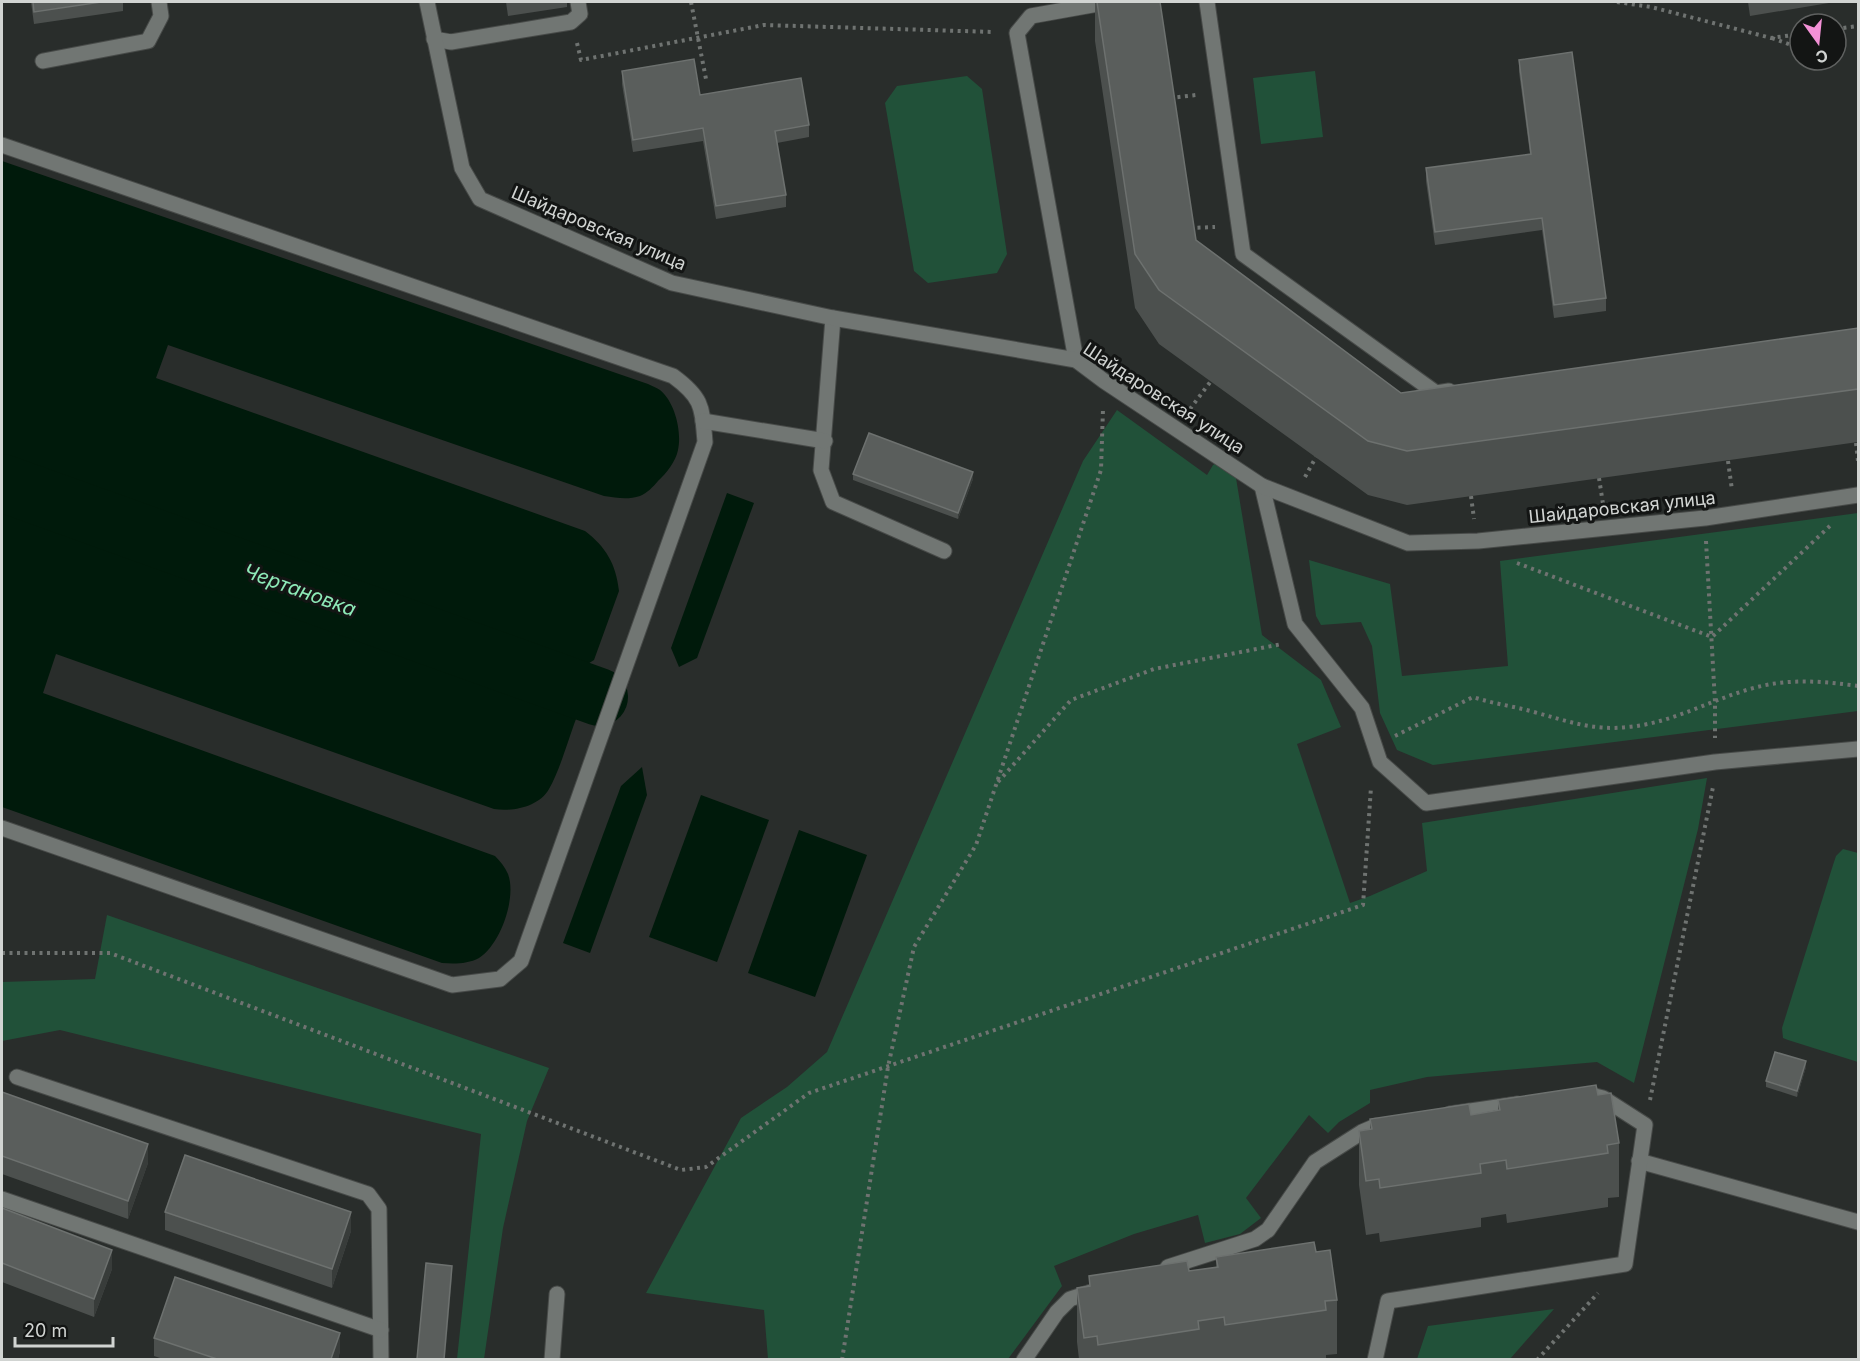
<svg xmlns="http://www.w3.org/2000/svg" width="1860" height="1361" viewBox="0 0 1860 1361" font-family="Inter,sans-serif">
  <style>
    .green { fill: #215139 }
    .water { fill: #001a0b }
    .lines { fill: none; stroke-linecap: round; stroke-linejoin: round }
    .river { stroke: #001a0b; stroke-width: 58 }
    .service-casing { stroke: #474a48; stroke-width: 17 }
    .minor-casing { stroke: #474a48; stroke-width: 17 }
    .path { stroke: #6f7371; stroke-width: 4; stroke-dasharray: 3 4.5; stroke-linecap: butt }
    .service { stroke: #717673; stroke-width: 15 }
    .minor { stroke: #717673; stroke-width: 15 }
    .wall { fill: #4c504e }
    .shaded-wall { fill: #383c3a }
    .building { fill: #5a5e5c; stroke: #6d716f; stroke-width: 1.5 }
    .labels { text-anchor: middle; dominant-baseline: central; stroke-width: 6; stroke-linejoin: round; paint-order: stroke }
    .street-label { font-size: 18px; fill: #d1d4d2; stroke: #131514 }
    .water-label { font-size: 20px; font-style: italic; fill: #8eeab8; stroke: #131514 }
  </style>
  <rect width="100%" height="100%" fill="#292d2b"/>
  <g class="green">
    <path d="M1315,71L1323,137L1261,144L1253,78Z"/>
    <path d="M967,76L982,89L1007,254L997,273L928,283L914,271L885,103L897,86Z"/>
    <path d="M1117,410L1207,475L1213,465L1225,456L1234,466L1262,635L1321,680L1341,727L1297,744L1350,903L1370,896L1427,871L1422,823L1707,778L1698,829L1634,1083L1597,1062L1427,1077L1370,1090V1103L1339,1122L1328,1133L1309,1115L1246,1198L1261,1218L1240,1234L1205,1243L1198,1215L1134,1234L1054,1266L1062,1286L1008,1359H768L764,1310L646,1293L741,1118L787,1087L827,1052L1083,461Z"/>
    <path d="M1858,513V711L1433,765L1397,750L1380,713L1372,646L1361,622L1321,625L1316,616L1309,560L1390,584L1402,676L1508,666L1500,561Z"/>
    <path d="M1843,849L1858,853V1062L1788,1040L1783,1038L1782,1028L1833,865L1836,856Z"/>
    <path d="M107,915L549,1068L527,1121L503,1228L484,1359H457L481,1134L60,1030L2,1041V982L95,979Z"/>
    <path d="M1554,1309L1510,1359H1417L1428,1326Z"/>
  </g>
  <g class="water">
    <path d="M2,161L648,384C652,386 657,388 660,390C675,402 682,432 678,450C676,461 666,474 658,481C653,487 647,493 640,496C628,500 617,498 604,496L168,345L156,378L585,531C606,547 616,564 619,591L594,660L586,665L2,457Z"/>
    <path d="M727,493L754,503L697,658L679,667L671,648Z"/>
    <path d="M2,506L574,713L576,719C568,740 560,770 549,789C539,807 512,812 494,809L56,654L43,693L495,856C500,861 505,867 508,874C517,898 500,945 479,958C468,964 454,964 442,963L2,807Z"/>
    <path d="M642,767L647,795L590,953L563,943L621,786Z"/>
    <path d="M701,795L769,820L717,962L649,937Z"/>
    <path d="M799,830L867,855L815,997L748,973Z"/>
  </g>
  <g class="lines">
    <path class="river" d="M2,483L599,697"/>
    <defs>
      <g id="service">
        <path d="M1207,2L1243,254L1436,393L1449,391"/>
        <path d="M434,39L451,42L571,22L580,14L578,2"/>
        <path d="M43,61L148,41L161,16L159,2"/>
        <path d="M2,145L673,376C703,398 702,407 705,442L521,961L500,979L452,985L2,828"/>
        <path d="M833,318L821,470L833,502L944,551"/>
        <path d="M1076,360L1017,33L1031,16L1109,2"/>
        <path d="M703,421L825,441"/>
        <path d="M1262,486L1295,624L1362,708L1380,762L1426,803L1715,762L1858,749"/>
        <path d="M17,1077L368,1194L379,1209L381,1360"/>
        <path d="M1450,1114L1518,1104"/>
        <path d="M1639,1161L1858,1222"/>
        <path d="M2,1199L381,1330"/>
        <path d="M1168,1267L1255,1239L1268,1230L1315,1162L1362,1132L1376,1126"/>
        <path d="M552,1360L557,1294"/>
        <path d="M1024,1360L1057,1312L1070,1299L1097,1290"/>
        <path d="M1375,1360L1388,1301L1625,1264L1645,1125L1603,1098L1595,1096"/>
      </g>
      <path id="minor" d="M427,2L462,168L480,199L672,283L833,318L1076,360L1104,381L1262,486L1408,543L1478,541L1705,518L1858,495"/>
    </defs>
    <use href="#service" class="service-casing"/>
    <use href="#minor" class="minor-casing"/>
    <g class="path">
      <path d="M691,2L706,79"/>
      <path d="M1617,2L1651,7L1771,38L1800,34"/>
      <path d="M1836,29L1858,26"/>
      <path d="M1772,38L1800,48"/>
      <path d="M577,43L581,60L764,25L994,32"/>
      <path d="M1170,98L1196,95"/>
      <path d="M1190,228L1215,227"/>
      <path d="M1190,409L1211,381"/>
      <path d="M1856,443L1858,461"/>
      <path d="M1728,461L1732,490"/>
      <path d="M1305,477L1316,457"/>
      <path d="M1599,478L1603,504"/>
      <path d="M1471,496L1474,519"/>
      <path d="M1706,541L1715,702V738"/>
      <path d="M1517,563L1712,637L1832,524"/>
      <path d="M1395,736L1473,697C1494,704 1513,706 1534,712C1567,721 1593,731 1628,727C1672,723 1708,701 1750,689C1787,678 1821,681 1858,686"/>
      <path d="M998,782L1071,700L1154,669L1282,644"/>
      <path d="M2,953H110L681,1170L706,1167L809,1093L1363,905L1371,787"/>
      <path d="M1650,1100L1713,787"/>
      <path d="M842,1360L888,1067L914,947L976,845L1101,470L1103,409"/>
      <path d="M1537,1360L1598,1293"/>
    </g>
    <use href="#service" class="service"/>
    <use href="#minor" class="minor"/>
  </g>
  <g class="wall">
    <path d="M31,2H123V11L34,24Z"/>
    <path d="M506,2H567V7L508,16Z"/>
    <path d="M1095,2H1160L1196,240L1401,393L1858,328V442L1407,505L1368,495L1159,344L1135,308L1095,41Z"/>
    <path d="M1748,2H1835L1750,16Z"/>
    <path d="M1519,60L1606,298V311L1554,318L1542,230L1435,245L1426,181V168L1530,154L1519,72Z"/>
    <path d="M622,71L700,95L809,125V137L777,143L786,195V207L716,219L703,141L633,152L622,84Z"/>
    <path d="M853,474L973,479L958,519L853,480Z"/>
    <path d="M1806,1067L1797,1097L1766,1087V1081Z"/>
    <path d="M2,1092L148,1163L128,1219L2,1174Z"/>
    <path d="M1498,1100L1619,1143V1197L1608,1198V1207L1507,1223L1506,1214L1481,1218V1227L1380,1242L1379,1233L1366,1235L1359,1185V1131L1370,1129V1119L1471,1115L1498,1110Z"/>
    <path d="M2,1208L112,1269L94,1317L2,1282Z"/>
    <path d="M165,1212L351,1231L332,1288L165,1230Z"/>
    <path d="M1316,1252L1337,1300V1354L1326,1355V1359H1079L1077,1342V1288L1089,1286V1276L1189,1271L1216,1267V1257Z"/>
    <path d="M154,1338L340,1351L338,1359H163L154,1356Z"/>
  </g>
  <g class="shaded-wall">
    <path d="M973,472V479L958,519V513Z"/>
    <path d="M1806,1061V1067L1797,1097V1091Z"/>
    <path d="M148,1144V1163L128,1219V1201Z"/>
    <path d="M351,1212V1231L332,1288V1269Z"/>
    <path d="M112,1250V1269L94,1317V1299Z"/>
    <path d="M452,1266V1278L445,1359H444Z"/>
    <path d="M340,1333V1351L338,1359H331Z"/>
  </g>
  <g class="building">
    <path d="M33,2H101L34,12Z"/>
    <path d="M1097,2H1160L1196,240L1401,393L1858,328V389L1407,451L1368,441L1159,290L1135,254Z"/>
    <path d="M1572,52L1606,298L1554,305L1542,218L1435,232L1426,168L1531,154L1519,60Z"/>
    <path d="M694,59L700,95L801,78L809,125L775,131L786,195L716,206L703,128L633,140L622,71Z"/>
    <path d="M869,433L973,472L958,513L853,474Z"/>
    <path d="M1775,1052L1806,1061L1797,1091L1766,1081Z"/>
    <path d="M1596,1085L1598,1095L1611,1093L1619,1143L1607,1145L1608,1153L1507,1169L1506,1160L1480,1164L1481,1173L1380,1188L1379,1179L1366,1181L1359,1131L1372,1129L1370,1119L1469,1104L1471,1115L1500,1110L1498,1100Z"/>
    <path d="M2,1092L148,1144L128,1201L2,1156Z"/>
    <path d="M185,1155L351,1212L332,1269L165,1212Z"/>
    <path d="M2,1208L112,1250L94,1299L2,1263Z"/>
    <path d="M1314,1242L1316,1252L1330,1250L1337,1300L1325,1301L1326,1310L1225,1325L1224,1317L1198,1321L1199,1329L1098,1345L1097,1336L1084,1338L1077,1288L1090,1286L1089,1276L1187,1261L1189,1271L1218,1267L1216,1257Z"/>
    <path d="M426,1263L452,1266L444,1359H417Z"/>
    <path d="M175,1277L340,1333L331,1359H217L154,1338Z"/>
  </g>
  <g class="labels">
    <g class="street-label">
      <text transform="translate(599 228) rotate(23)">Шайдаровская улица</text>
      <text transform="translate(1164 398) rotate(33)">Шайдаровская улица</text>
      <text transform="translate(1622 507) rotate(-6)">Шайдаровская улица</text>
    </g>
    <g class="water-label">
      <text transform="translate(300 590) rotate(20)">Чертановка</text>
    </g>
  </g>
  <rect width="1860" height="1361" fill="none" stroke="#d1d4d2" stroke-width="6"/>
  <g transform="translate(1818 42) rotate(165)"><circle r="28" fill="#131514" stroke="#5f6160" stroke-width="1.5"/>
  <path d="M0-4.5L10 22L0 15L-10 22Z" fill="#f391d6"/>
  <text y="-9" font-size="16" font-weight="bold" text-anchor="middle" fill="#d1d4d2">С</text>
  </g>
  <path d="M15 1337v9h98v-9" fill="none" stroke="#d1d4d2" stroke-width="3"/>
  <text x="24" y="1337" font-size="18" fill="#d1d4d2" stroke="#131514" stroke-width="4.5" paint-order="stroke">20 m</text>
</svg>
